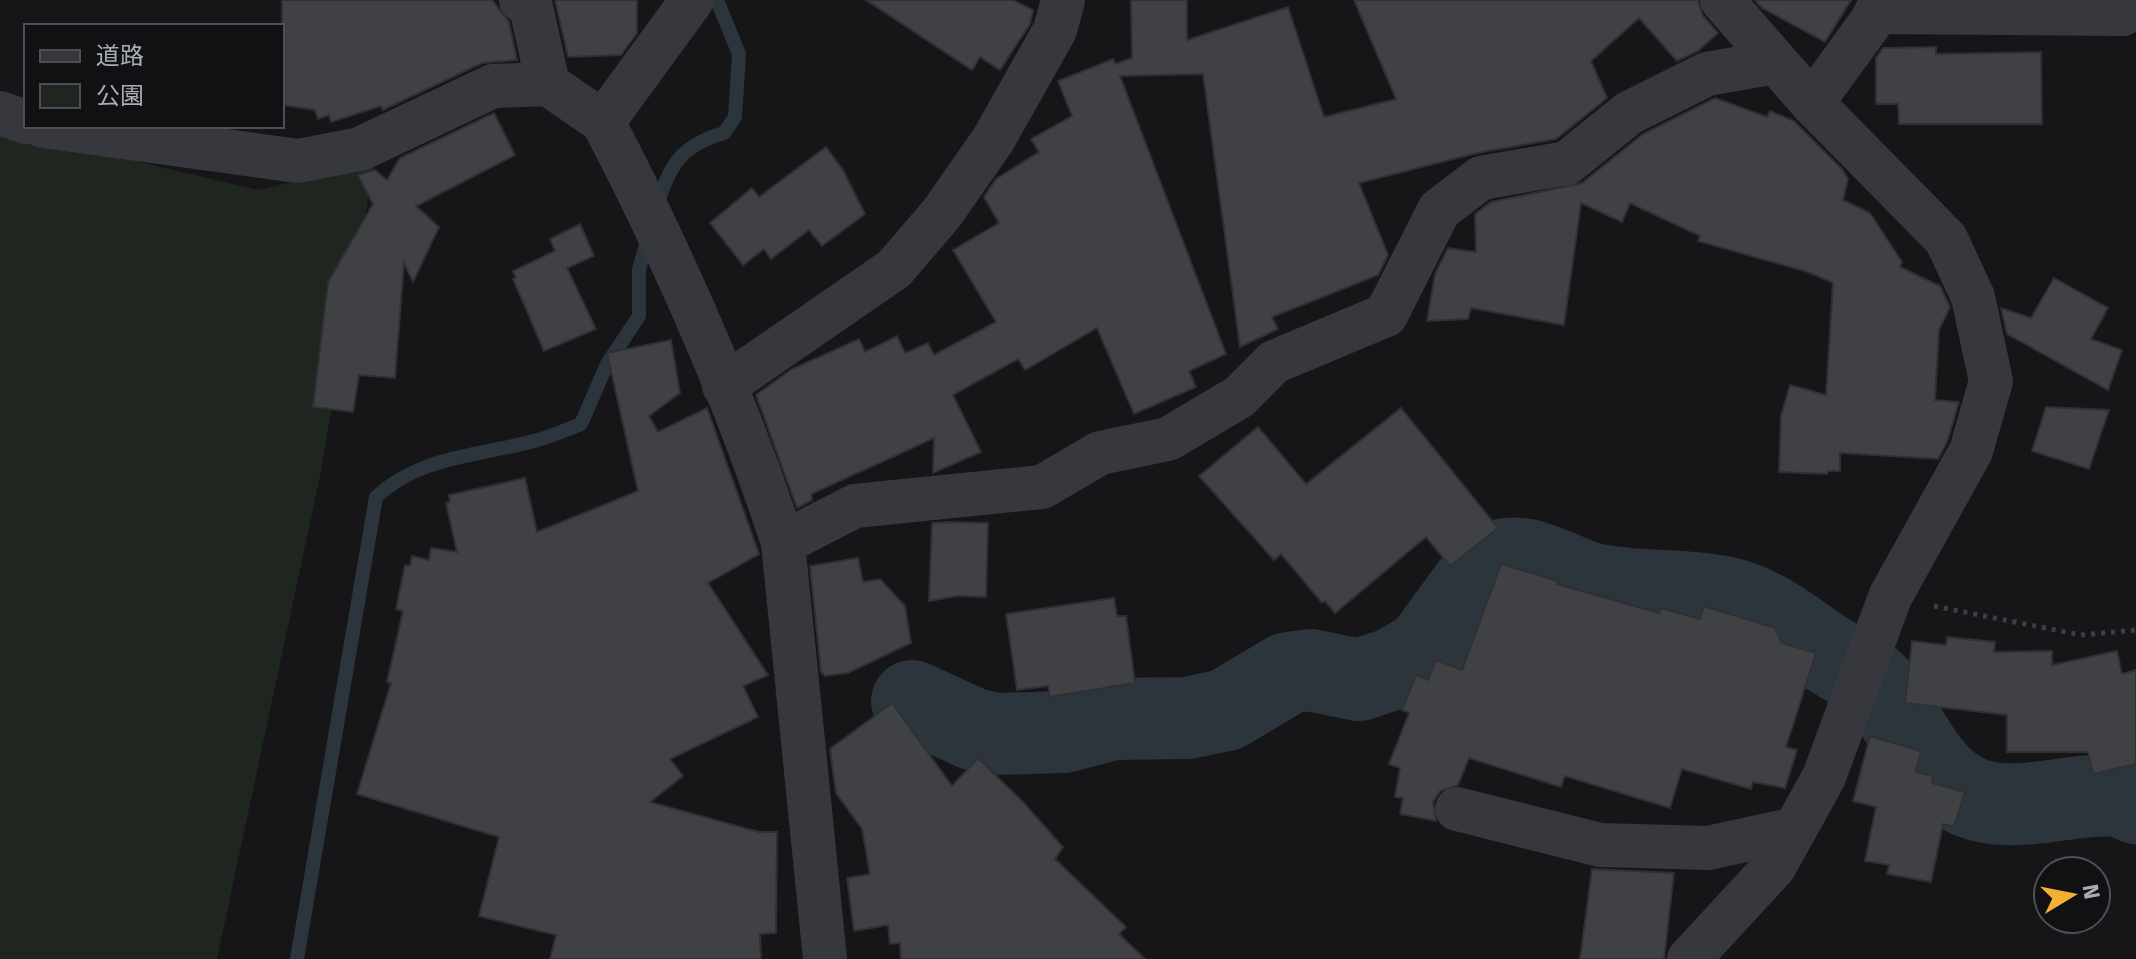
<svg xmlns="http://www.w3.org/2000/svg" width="2136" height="959" viewBox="0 0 2136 959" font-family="'Fira Sans','Noto Sans JP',sans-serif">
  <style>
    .green { fill: #1e261f }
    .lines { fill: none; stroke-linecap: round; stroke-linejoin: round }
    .stream { stroke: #2c353c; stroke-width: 14 }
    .river { stroke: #2c353c; stroke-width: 82 }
    .building { fill: #404145; stroke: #303034; stroke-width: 2 }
    .path { stroke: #3d3f44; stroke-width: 5; stroke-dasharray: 4 6; stroke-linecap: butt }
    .minor { stroke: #37383d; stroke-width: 44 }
  </style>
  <rect width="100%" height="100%" fill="#161618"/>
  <path class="green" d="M0,129L258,190L374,164L320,476L217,959H0Z"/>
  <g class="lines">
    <g class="stream">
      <path d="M657,206C669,165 682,145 724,133L735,117L739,54L717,0"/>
      <path d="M297,959L376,497C420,456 478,456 534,441C550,437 566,430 581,424L607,364L639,316V269L648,238"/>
    </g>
    <path class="river" d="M912,701L973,729L996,734L1063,732L1113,719L1187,718L1226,710L1288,673L1310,670L1359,680L1395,668L1425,650L1487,565C1524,546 1554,573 1590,583C1635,594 1683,588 1728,598C1763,606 1793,631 1823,651C1839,662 1865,673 1878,688C1907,722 1922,773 1965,795C2020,822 2098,779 2136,803"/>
  </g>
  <g class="building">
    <path d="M282,0H492L509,22L517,60L482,63L383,110L381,106L331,122L329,115L318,119L315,110L282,105Z"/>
    <path d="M555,0H637V33L621,55L568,57Z"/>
    <path d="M866,0H1013L1033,10L1030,24L1000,70L980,57L972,70Z"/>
    <path d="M1131,0H1187V40L1288,7L1324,117L1396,99L1354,0H1698L1703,16L1718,33L1698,51L1677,61L1639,18L1591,61L1607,98L1556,139L1477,153L1359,183L1388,255L1378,275L1272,317L1278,329L1240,347L1203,74L1120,76L1226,354L1189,371L1196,387L1134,414L1097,328L1025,370L1018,359L953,395L981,452L933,473L934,438L811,494L812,500L797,508L756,395L792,369L859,339L865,352L897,336L905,353L928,343L934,355L996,322L953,250L999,223L984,197L996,179L1039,152L1031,139L1072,116L1058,81L1113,59L1115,64L1132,58Z"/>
    <path d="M1755,0H1851L1825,42L1762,8Z"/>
    <path d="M1936,47V54L2041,52L2042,124H1899L1898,104H1876V58L1883,48Z"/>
    <path d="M1715,98L1767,117L1770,111L1794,121L1842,169L1848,179L1843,200L1870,213L1902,262L1900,267L1940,286L1950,307L1939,330L1935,400L1959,402L1947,442L1938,459L1840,453V471H1828L1827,474L1779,472L1781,416L1790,385L1826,395L1833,283L1808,272L1698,241L1700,236L1630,203L1622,222L1581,203L1564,325L1471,308L1468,319L1427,321L1435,274L1448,248L1476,252L1475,214L1491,202L1582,183L1643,134Z"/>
    <path d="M494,113L515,155L416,206L439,227L413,282L404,263L395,378L359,375L353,412L313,407L328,282L373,204L358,175L375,170L387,180L400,158Z"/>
    <path d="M826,147L843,170L865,214L822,246L809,230L771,259L764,249L743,265L710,223L752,188L759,197Z"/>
    <path d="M580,224L594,256L567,268L596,329L544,351L513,279L516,278L513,271L555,251L550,239Z"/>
    <path d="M2054,278L2108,308L2091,339L2122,350L2108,390L2007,334L2001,308L2031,318Z"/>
    <path d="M671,340L680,393L649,416L658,432L707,408L759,554L708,583L768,675L743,686L758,717L670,759L683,776L650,802L759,832H777L776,933L760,934L761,959H550L556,935L479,916L499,837L357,794L391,683L387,682L403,611L396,609L405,565L410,566L412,556L429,560L431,548L457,552L446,503L450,502L449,495L525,478L537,532L638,491L607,353Z"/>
    <path d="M2046,407L2109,410L2089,469L2032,451Z"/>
    <path d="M1401,408L1498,528L1450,566L1426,537L1335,613L1325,601L1322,603L1281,554L1274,560L1199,476L1258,427L1306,484Z"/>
    <path d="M948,522L988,523L986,597L957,596L929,601L932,523Z"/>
    <path d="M858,558L863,582L880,579L905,606L911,643L848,673L825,676L821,672L810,566Z"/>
    <path d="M1501,564L1558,581L1557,584L1659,613L1661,608L1700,619L1704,606L1775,628L1782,643L1816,653L1786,747L1797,750L1785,788L1753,782L1751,789L1682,769L1670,808L1565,776L1561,787L1469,758L1458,785L1440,791L1433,802L1436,821L1400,814L1403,798L1395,797L1400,768L1389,764L1409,713L1402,710L1416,675L1428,680L1436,660L1462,670Z"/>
    <path d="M1114,598L1117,616H1126L1135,683L1050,697L1048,686L1017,690L1006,614Z"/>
    <path d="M1947,637L1995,642L1994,652L2052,651V665L2117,651L2122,674L2136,670V764L2093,774L2088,752H2007V715L1905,703L1912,641L1946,645Z"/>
    <path d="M892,703L952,786L978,758L1024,803L1063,847L1055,859L1126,927L1119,934L1145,959H901L900,943L890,944L888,925L854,931L847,878L870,874L862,829L836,793L830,749Z"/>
    <path d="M1870,736L1921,751L1916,772L1933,776L1932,783L1965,792L1954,827L1943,824L1931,882L1887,874L1889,865L1865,861L1876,807L1853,801Z"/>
    <path d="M1592,869L1674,873L1664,959H1580Z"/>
  </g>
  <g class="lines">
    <path class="path" d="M1934,606L2081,635L2136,630"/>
    <g class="minor">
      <path d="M521,0L531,7L548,84"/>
      <path d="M1876,12L2123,14"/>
      <path d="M1812,103L1887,0"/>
      <path d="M0,113L26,122"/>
      <path d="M603,122C673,256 736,399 783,543L825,959"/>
      <path d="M43,126L298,161L360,149L493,86L548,84L603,122L692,0"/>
      <path d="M724,386L894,269L942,213L993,140L1055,30L1063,0"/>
      <path d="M783,543L855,506L1042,487L1100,453L1168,439L1239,397L1274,362L1386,315L1439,210L1481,178L1567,163L1629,113L1707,74L1775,62"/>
      <path d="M1457,809L1600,845L1708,848L1795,829"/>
      <path d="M1689,959L1774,867L1824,777L1890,597L1971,451L1991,381L1973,297L1946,239L1812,103L1722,0"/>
    </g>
  </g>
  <rect x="24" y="24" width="260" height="104" fill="#111113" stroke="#4d4f55" stroke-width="2"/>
  <rect x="40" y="50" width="40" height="12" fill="#37383d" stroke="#4d4f55" stroke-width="2"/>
  <text x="96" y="64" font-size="24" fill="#a8adb8">道路</text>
  <rect x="40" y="84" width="40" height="24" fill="#1e261f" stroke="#4d4f55" stroke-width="2"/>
  <text x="96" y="104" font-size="24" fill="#a8adb8">公園</text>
  <g transform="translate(2072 895) rotate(80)"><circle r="38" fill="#111113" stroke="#4d4f55" stroke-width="2"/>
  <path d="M0-6L14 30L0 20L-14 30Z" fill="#f2b134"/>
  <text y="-12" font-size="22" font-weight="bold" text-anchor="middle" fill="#a8adb8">N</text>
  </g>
</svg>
